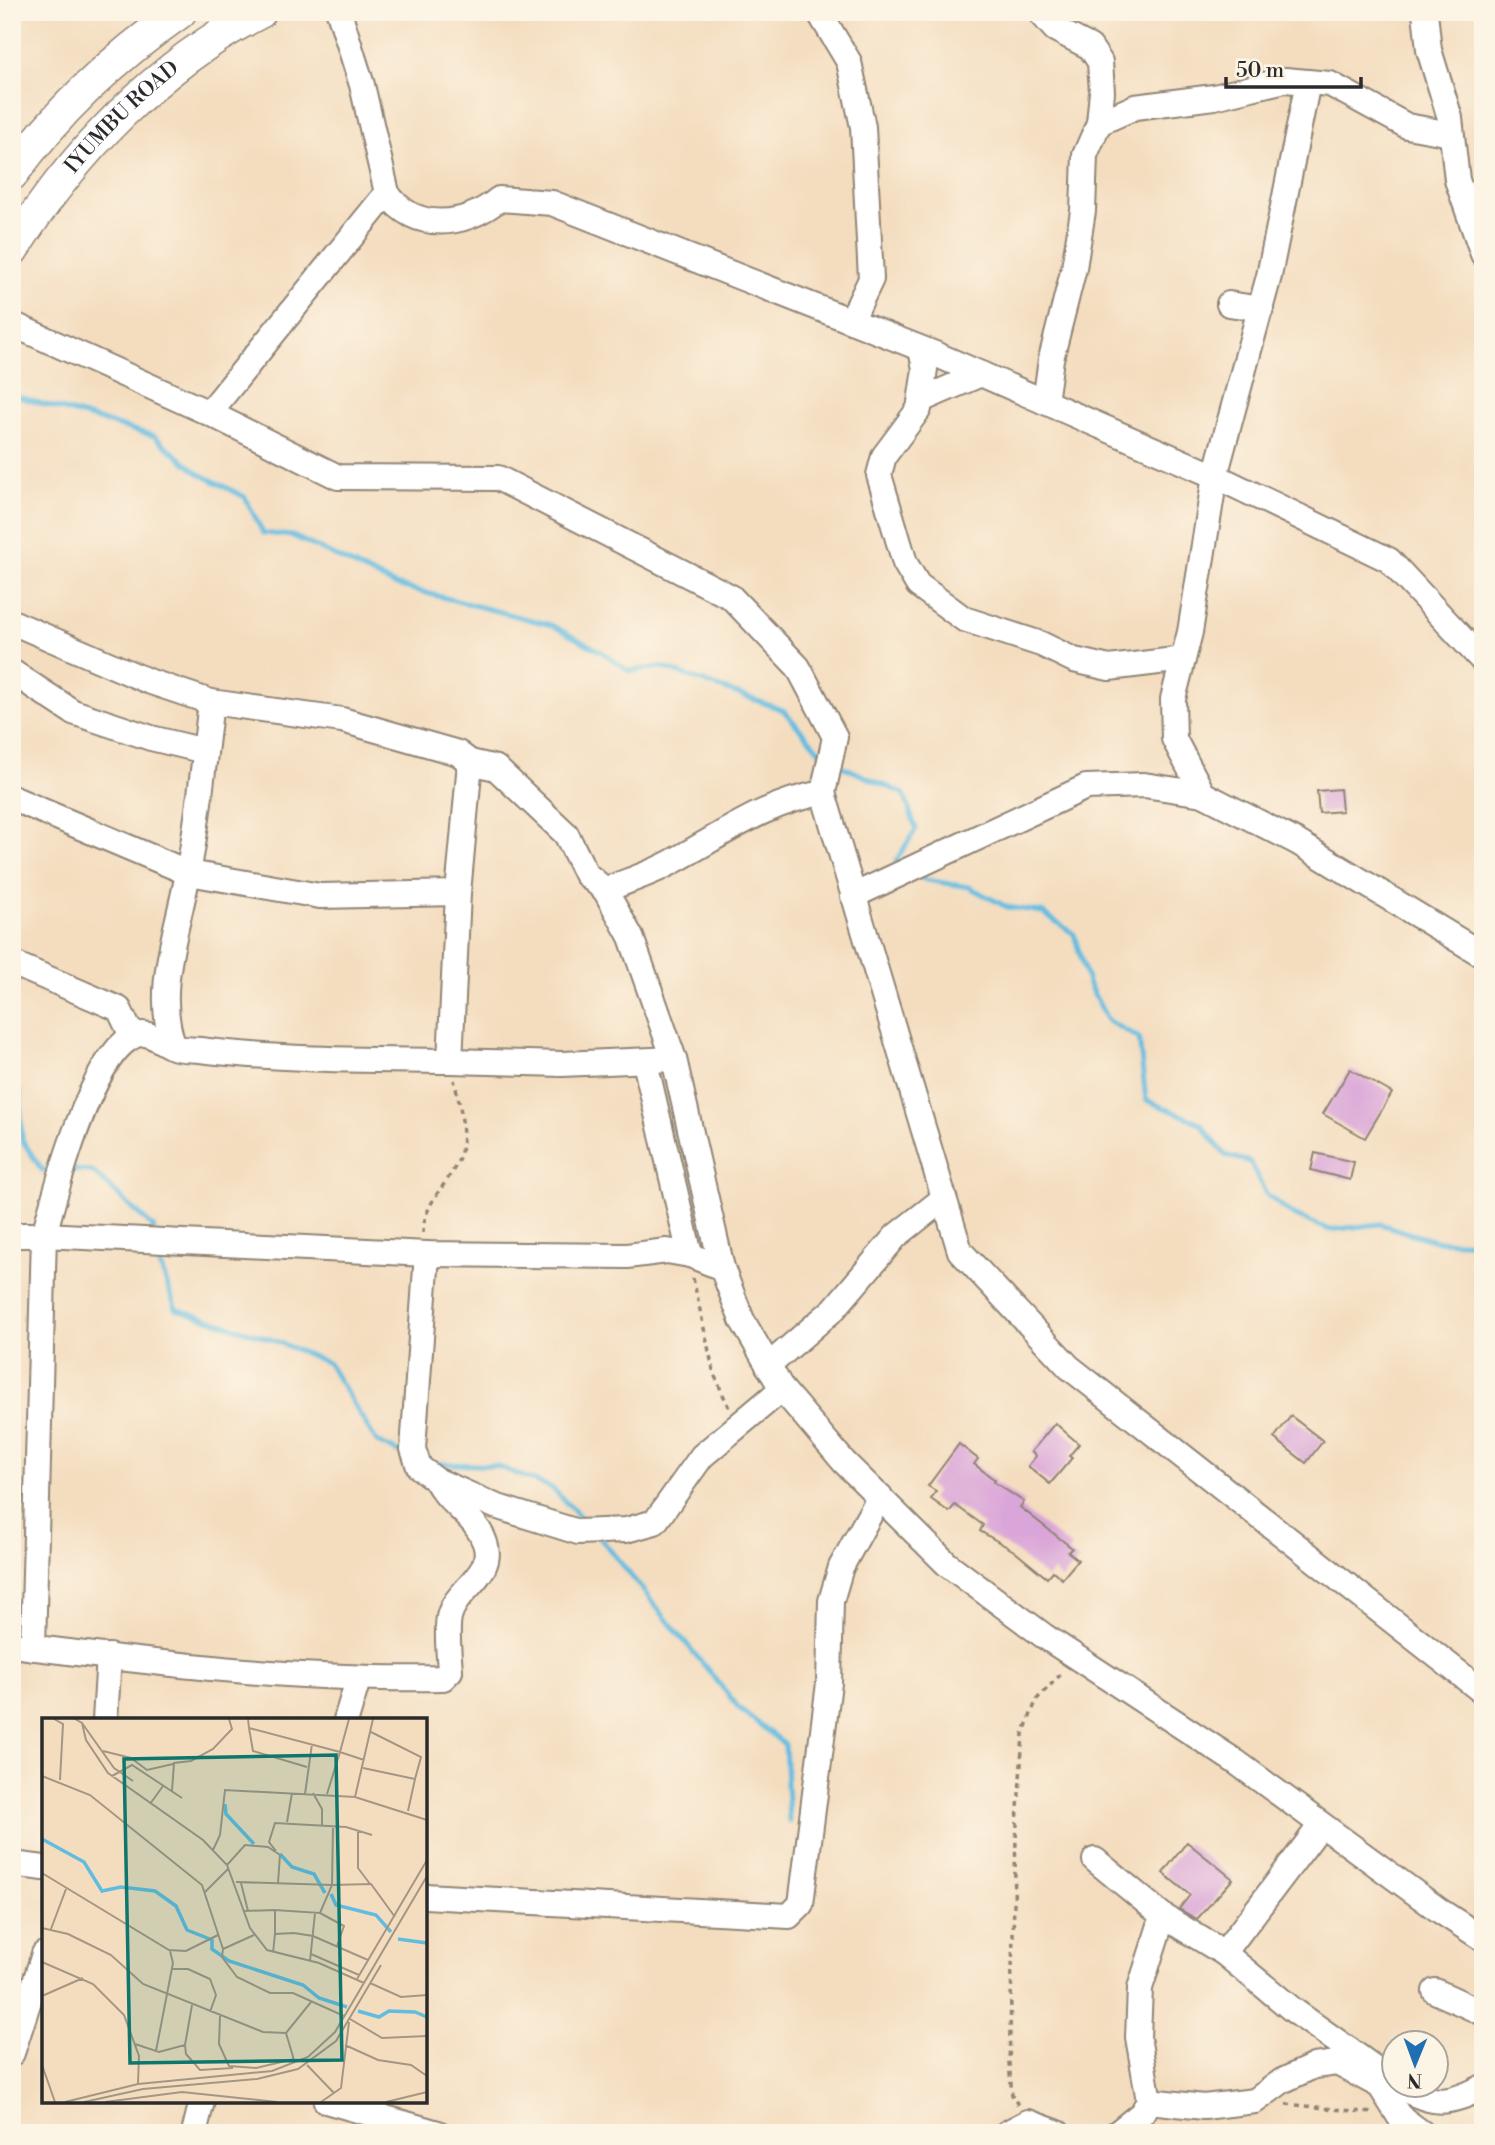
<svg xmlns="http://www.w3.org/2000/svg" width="1495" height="2145" viewBox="0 0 1495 2145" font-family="'Libre Bodoni',serif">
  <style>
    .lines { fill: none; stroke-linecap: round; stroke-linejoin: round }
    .stream { stroke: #62bce0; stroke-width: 5 }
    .building { fill: #daa5d8 }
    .minor-casing { stroke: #908475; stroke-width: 28 }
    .major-casing { stroke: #908475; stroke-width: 35 }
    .path { stroke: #908475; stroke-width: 3.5; stroke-dasharray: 5 5; stroke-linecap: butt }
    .minor { stroke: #fff; stroke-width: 24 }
    .major { stroke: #fff; stroke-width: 32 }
    .labels { text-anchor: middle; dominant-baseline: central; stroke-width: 5; stroke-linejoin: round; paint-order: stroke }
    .street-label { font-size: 21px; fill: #2b2b2b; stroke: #fcf5e5 }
    .inset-river { fill: none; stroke: #62bce0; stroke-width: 3.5 }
    .inset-road { fill: none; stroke: #a49684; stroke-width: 2 }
    .view { fill: #0f766e; fill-opacity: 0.15; stroke: #0f766e; stroke-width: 3.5 }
    .inset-edge { fill: none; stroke: #2b2b2b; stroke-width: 3.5 }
  </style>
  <rect width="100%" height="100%" fill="#fcf5e5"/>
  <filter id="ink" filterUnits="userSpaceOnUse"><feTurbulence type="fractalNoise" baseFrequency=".0143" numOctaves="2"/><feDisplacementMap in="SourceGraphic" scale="14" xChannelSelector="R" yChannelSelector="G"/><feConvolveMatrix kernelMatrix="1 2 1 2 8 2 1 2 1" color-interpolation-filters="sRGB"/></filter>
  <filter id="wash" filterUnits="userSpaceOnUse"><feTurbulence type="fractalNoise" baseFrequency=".00686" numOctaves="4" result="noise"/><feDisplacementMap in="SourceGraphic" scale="28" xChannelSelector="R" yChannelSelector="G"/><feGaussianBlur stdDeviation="1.57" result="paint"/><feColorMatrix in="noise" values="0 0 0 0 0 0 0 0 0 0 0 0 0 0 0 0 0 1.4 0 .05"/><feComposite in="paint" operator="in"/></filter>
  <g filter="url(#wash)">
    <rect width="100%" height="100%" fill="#f4ddbf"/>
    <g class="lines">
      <g class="stream">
        <path d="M12,395L154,436L198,473L245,497L263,533L293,536L395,585L551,625L602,652L629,671L662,667L783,710L824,756"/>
        <path d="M835,763L904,794L916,829L896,861L900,864"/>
        <path d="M917,875L926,880L969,887L1007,907L1042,912L1074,934L1088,983L1108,1021L1139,1038L1146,1100L1200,1123L1225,1155L1250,1162L1266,1194L1293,1215L1330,1230L1380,1224L1435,1241L1483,1243"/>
        <path d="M12,1089L20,1092L22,1140L42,1170H54"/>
        <path d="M71,1170L92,1171L154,1228L152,1235"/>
        <path d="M154,1248L176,1309L271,1339L328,1363L377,1442L405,1455"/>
        <path d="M427,1463L497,1466L552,1488L587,1524"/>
        <path d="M601,1539L739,1708L785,1745L789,1821"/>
      </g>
    </g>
    <g id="blocks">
      <g class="building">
        <path d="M1340,789L1342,811L1319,813L1317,791Z"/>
        <path d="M1350,1069L1392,1093L1365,1138L1323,1114Z"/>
        <path d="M1315,1153L1354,1162L1350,1180L1311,1170Z"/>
        <path d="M1291,1416L1323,1441L1306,1463L1274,1438Z"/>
        <path d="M1055,1423L1079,1444L1069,1456L1072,1458L1050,1484L1028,1466L1036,1456L1031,1452Z"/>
        <path d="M959,1444L978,1459L974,1464L995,1480L994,1482L1024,1502L1020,1507L1072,1548L1068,1552L1078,1560L1062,1579L1053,1571L1047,1578L1014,1551L980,1531L983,1525L955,1505L949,1512L931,1499L936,1491L928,1486Z"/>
        <path d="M1187,1842L1233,1879L1197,1919L1179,1909L1190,1895L1163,1873Z"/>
      </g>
    </g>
  </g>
  <g filter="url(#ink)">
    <use href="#blocks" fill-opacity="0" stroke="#908475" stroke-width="2"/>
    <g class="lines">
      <defs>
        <g id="minor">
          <path d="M339,12L362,85L387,193"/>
          <path d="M819,12L849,62L863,127L871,279L851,321"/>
          <path d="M1040,12L1055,29L1090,47L1100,62L1102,92L1099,123"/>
          <path d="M1425,12L1429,50L1450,118L1457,180L1483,254"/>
          <path d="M1229,304L1261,309"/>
          <path d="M12,324L209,413L338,477L498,478L731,597L798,667L835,737L823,793L960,1251L1069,1367L1483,1692"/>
          <path d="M921,349L925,369L919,409L884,456L879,475L905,563L918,585L964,619L1041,644L1074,660L1109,668L1183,659"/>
          <path d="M921,400L981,374"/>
          <path d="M1045,402L1051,359L1074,268L1083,211L1085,155L1099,123L1135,107L1214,97L1285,80L1330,84L1407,126L1451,134"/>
          <path d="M209,413L387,193C414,233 465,227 499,199L552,203L935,354L1215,476L1389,560L1483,661"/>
          <path d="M12,622L148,681L211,702L342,720L458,753L470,762L496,768L566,834L586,874L605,890L631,937L674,1059L722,1268L742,1320L782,1389L844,1462L947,1564L1044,1636L1236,1762L1440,1911L1483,1939"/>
          <path d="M12,672L73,712L151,738L205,751"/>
          <path d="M1203,794L1174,739L1173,699L1190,632L1215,476L1269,276L1308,82"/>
          <path d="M12,798L189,873L320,896L458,893L470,762"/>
          <path d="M605,890C627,881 650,874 670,863C721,836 765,802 823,793"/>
          <path d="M853,896L1086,787L1144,785L1203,794L1297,842L1483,955"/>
          <path d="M12,963L119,1009L132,1036"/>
          <path d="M174,1047C153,992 178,929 188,873C199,817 204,759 211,702"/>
          <path d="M450,1061L562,1064L674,1059"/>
          <path d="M645,1062L690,1255"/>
          <path d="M12,1235H44C56,1189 90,1062 130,1038C146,1027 158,1041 173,1047C181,1050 192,1049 200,1050C283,1060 366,1060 450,1061L458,893"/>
          <path d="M427,1254L413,1449L419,1467L436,1480L495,1506L578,1532L626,1530L655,1522L702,1456L782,1389"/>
          <path d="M768,1366L834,1309L896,1236L943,1199"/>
          <path d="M12,1645C155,1663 299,1681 443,1678L450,1671C449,1654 446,1633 449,1617C455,1589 496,1575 485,1543C476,1516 449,1505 436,1480"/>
          <path d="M33,1648L44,1235L427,1254L627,1256L667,1251L690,1255L722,1268"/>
          <path d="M105,1720L109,1656"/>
          <path d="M346,1720L358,1680"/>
          <path d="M1095,1860L1163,1916L1224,1953L1293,2010L1394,2082"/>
          <path d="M12,1864L44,1868"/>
          <path d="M425,1896L789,1916L801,1904L829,1683L831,1601L841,1567L880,1496"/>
          <path d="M1224,1953L1321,1825"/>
          <path d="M1435,1991L1483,2013"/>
          <path d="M12,2053L44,1954"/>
          <path d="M1399,2086C1434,2106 1448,2105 1483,2087"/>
          <path d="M326,2101L438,2133"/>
          <path d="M1149,2101L1204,2107L1255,2101L1282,2081L1314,2066L1337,2063L1380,2086L1399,2116L1422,2133"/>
          <path d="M194,2133L202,2101"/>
          <path d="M1007,2133L1028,2122L1058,2133"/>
          <path d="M1117,2133L1142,2113L1149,2101L1138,2037L1140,1988L1163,1916"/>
        </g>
        <g id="major">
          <path d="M12,174C58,110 115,57 180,12"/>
          <path id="s1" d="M12,250C73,154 157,65 260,12"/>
        </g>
      </defs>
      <use href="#minor" class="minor-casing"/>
      <use href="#major" class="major-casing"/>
      <g class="path">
        <path d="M423,1233C424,1202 446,1187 458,1161C468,1139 460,1103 454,1080"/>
        <path d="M693,1278L714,1374L729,1408"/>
        <path d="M1286,2104L1373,2113"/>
        <path d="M1018,2105L1012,2095L1009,2063L1016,1839L1023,1734L1037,1699L1062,1673"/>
      </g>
      <use href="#minor" class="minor"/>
      <use href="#major" class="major"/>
    </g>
  </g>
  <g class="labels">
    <g class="street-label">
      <text stroke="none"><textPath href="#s1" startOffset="173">IYUMBU ROAD</textPath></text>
    </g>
  </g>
  <g transform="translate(42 1718)">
    <rect width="385" height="385" fill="#f4ddbf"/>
    <path class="inset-river" d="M183,86L184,96L212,126M0,121L42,144L60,173L79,169L113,173L134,188L145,212L170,222V231L187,243L261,267L277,280L305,289M238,136L250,149L272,156L283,175M289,176L294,187L334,197L349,214M356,221L385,225M316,293L337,299L347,293L373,294L385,299"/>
    <path class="inset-road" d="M12,1L21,6L18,62M33,1L40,5L44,22L66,55L161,122L185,147L208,210L225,232L277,245L322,265M206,1L207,10L298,34L307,1M40,5L72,50L91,63M207,10L211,33L265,49M329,14L379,39L373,61M61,33L89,40L105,52L131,46M321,50L373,61L366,93M0,58L48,77L160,167L181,231L180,239L195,259L228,275H251L302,298M70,58L90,47L140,80M130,73L132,45L149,43L171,31L190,11L187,1M271,75L280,91V107M263,76L270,26M285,76L298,34L322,42M313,79L385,102M108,86L121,68M245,104L250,75M316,112V150L328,166M171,132L178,117L183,72L313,79L331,1M234,133L227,124L233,105L304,109L330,117M185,147L203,127L226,129L238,137L236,165M0,155L127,232L144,233L176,217M194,164L290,167L291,108M199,165L206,193M163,174L187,150M202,193L233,192M278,195L302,208L295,228M0,210L26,216L69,237L101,266L221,314L244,315L269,284M9,211L24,171M233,216V192L278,195L290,167L329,166L353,199M181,231L212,217M231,235L233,216L252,215L271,218L326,242M269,236L317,257M268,243L273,195M0,244L51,266L82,297L97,338L96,365M130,251H146L168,261L174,277L168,294M315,261L385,142M328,265L359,279L385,277M0,278L41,260M178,298L177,326L187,348L214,350L252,341M308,301L340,320L385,318M244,315L252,342M93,326L117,334L143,327L150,287M143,327L144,336L158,352L191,350M303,327L336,342L369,347L385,358M114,333L131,245L128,233M0,347L13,384M265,347L292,375M23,384L96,366L230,353L266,339L293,314L385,158M42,384L101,371L215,361L256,351L294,323L339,247M63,384L140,374L235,384M279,384L299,370L307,304M344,384L385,374"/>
    <path class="view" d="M294,37L300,342L88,345L82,41Z"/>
    <rect width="385" height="385" class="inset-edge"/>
  </g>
  <rect width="1495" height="2145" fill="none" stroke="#fcf5e5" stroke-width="42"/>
  <g transform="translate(1415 2064) rotate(181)"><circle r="33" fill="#fcf5e5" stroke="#a8a49b" stroke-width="2"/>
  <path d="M0-5L12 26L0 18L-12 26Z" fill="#1f6fb2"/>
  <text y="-10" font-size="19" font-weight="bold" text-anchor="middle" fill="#2b2b2b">N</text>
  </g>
  <path d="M1226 77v10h135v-10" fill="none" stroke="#2b2b2b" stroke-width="3.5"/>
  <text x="1236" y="77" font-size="21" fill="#2b2b2b" stroke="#fcf5e5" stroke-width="5" paint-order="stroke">50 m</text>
</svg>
